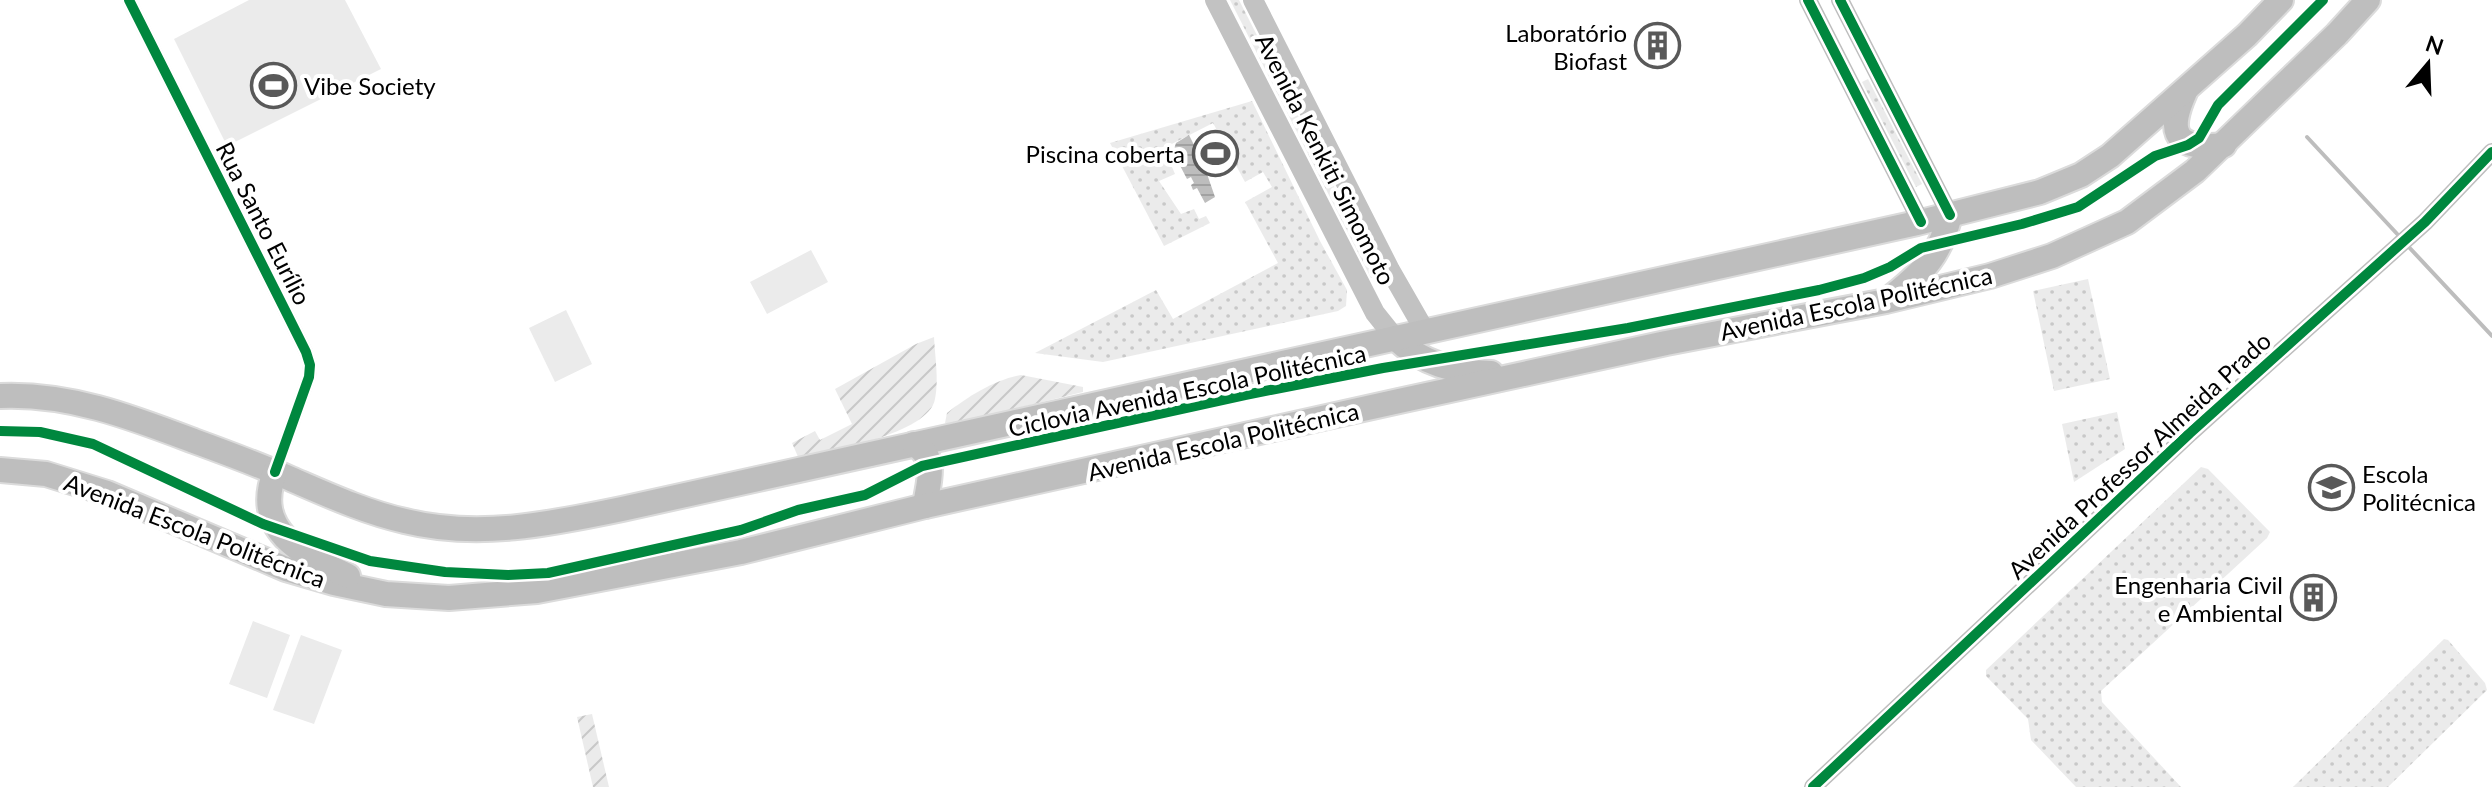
<svg xmlns="http://www.w3.org/2000/svg" width="2492" height="787" viewBox="0 0 2492 787" font-family="Lato,sans-serif">
  <style>
    .grass { fill: url(#grass-dots) }
    .park { fill: #ebebeb }
    .garden { fill: url(#garden-furrows) }
    .water { fill: url(#water-rules) }
    .lines { fill: none; stroke-linecap: round; stroke-linejoin: round }
    .stream { stroke: #bdbdbd; stroke-width: 4 }
    .trunk-casing { stroke: #dbdbdb; stroke-width: 28 }
    .minor { stroke: #bebebe; stroke-width: 14 }
    .tertiary { stroke: #bebebe; stroke-width: 18 }
    .secondary { stroke: #c2c2c2; stroke-width: 20 }
    .trunk { stroke: #bebebe; stroke-width: 24 }
    .cycleway-casing { stroke: #fff; stroke-width: 15 }
    .cycleway { stroke: #00873e; stroke-width: 10 }
    .labels { text-anchor: middle; dominant-baseline: central; stroke-width: 8; stroke-linejoin: round; paint-order: stroke }
    .poi-label { font-size: 24px; fill: #000; stroke: #fff; text-anchor: end }
    .street-label { font-size: 24px; fill: #000; stroke: #fff }
  </style>
  <defs>
    <pattern id="grass-dots" width="8" height="8" patternUnits="userSpaceOnUse" patternTransform="scale(2)"><rect width="8" height="8" fill="#ebebeb"/><path d="M2 2h.1M6 6h.1" fill="none" stroke="#c8c8c8" stroke-width="1.8" stroke-linecap="round"/></pattern>
    <pattern id="garden-furrows" width="10" height="10" patternUnits="userSpaceOnUse" patternTransform="scale(2)"><rect width="10" height="10" fill="#ebebeb"/><path d="M-1 1l2-2M0 10L10 0M9 11l2-2" fill="none" stroke="#c8c8c8"/></pattern>
    <pattern id="water-rules" width="6" height="5" patternUnits="userSpaceOnUse" patternTransform="scale(2)"><rect width="6" height="5" fill="#bdbdbd"/><path d="M0 2.5h6" fill="none" stroke="#a1a1a1"/></pattern>
  </defs>
  <rect width="100%" height="100%" fill="#fff"/>
  <g class="grass">
    <path d="M1230,0H1239L1379,275L1371,278Z"/>
    <path d="M1868,79L1922,184L1916,187L1862,82Z"/>
    <path d="M1252,101L1320,241L1347,290L1346,306L1338,311L1103,362L1035,353L1156,290L1173,319L1278,263L1245,202L1272,187L1263,172L1245,182L1213,123L1156,152L1162,164L1169,160L1175,174L1159,181L1181,214L1194,209L1199,219L1206,216L1210,223L1164,246L1110,143Z"/>
    <path d="M2088,279L2110,379L2054,391L2033,291Z"/>
    <path d="M2117,412L2125,449L2074,482L2062,424Z"/>
    <path d="M2201,467L2208,469L2270,532L2267,538L2101,691L2102,702L2181,787H2076L2031,740L2028,719L1986,676V670Z"/>
    <path d="M2444,639L2448,640L2485,683L2487,690L2388,787H2293Z"/>
  </g>
  <g class="park">
    <path d="M249,0H345L381,69L227,146L174,39Z"/>
    <path d="M811,250L828,282L767,314L750,282Z"/>
    <path d="M566,310L592,364L555,382L529,328Z"/>
    <path d="M253,621L290,635L267,698L229,684Z"/>
    <path d="M301,635L342,650L314,724L273,710Z"/>
  </g>
  <g class="garden">
    <path d="M934,337C935,357 939,380 935,399C929,434 829,451 799,459L792,443L815,431L820,440L852,424L835,389L916,344Z"/>
    <path d="M1021,375L1083,387V392L949,425L945,423L947,413C969,396 994,380 1021,375Z"/>
    <path d="M592,714L609,787H593L577,717Z"/>
  </g>
  <path class="water" d="M1189,135L1197,151L1195,160L1206,171L1215,197L1205,203L1197,188L1193,190L1191,185L1194,183L1191,177L1187,179L1173,152L1176,143Z"/>
  <g class="lines">
    <g class="stream">
      <path d="M2307,137L2400,237"/>
      <path d="M2406,244L2492,336"/>
    </g>
    <defs>
      <g id="trunk">
        <path d="M2185,92C2166,135 2176,150 2224,145"/>
        <path d="M1894,295C1925,270 1940,255 1950,215"/>
        <path d="M1395,338C1423,364 1454,372 1491,373"/>
        <path d="M0,396C69,393 131,417 194,441C227,453 259,465 291,479C328,495 365,512 405,521C478,539 550,524 622,509L1917,223L2040,192L2081,175L2110,156L2247,35L2281,0"/>
        <path d="M914,444C939,458 928,482 925,506"/>
        <path d="M0,470L46,474L107,493L286,569L334,583L386,594L449,598L537,591L741,552L925,506L1399,401L1666,343L1886,301L1990,276L2052,256L2127,222L2195,171L2337,34L2368,0"/>
        <path d="M275,472C252,531 302,554 348,576"/>
      </g>
    </defs>
    <use href="#trunk" class="trunk-casing"/>
    <path class="minor" d="M129,0L288,316L306,352L310,365L309,377L275,472"/>
    <g class="tertiary">
      <path d="M1808,0L1921,222"/>
      <path d="M1840,0L1950,215"/>
      <path d="M1813,787L2190,433L2425,222L2492,152"/>
    </g>
    <g class="secondary">
      <path d="M1215,0L1375,313L1395,338"/>
      <path d="M1253,0L1390,270L1425,331"/>
    </g>
    <use href="#trunk" class="trunk"/>
    <defs>
      <g id="cycleway">
        <path d="M129,0L288,316L306,352L310,365L309,377L275,472"/>
        <path d="M1808,0L1921,222"/>
        <path d="M1840,0L1950,215"/>
        <path d="M0,431L40,432L93,444L263,524L370,561L445,572L508,575L548,573L741,530L798,510L865,495L922,466L1245,395L1383,368L1628,328L1819,290L1864,278L1890,267L1921,248L2022,224L2078,207L2155,156L2188,145L2199,138L2218,105L2323,0"/>
        <path d="M1813,787L2190,433L2425,222L2492,152"/>
      </g>
    </defs>
    <use href="#cycleway" class="cycleway-casing"/>
    <use href="#cycleway" class="cycleway"/>
  </g>
  <defs>
    <symbol id="building-ring" viewBox="-11 -11 22 22"><circle r="9.5" fill="#fff" stroke="#595959" stroke-width="1.5"/><path d="M-4-6H4V6H1V3H-1V6H-4ZM-2.5-4.3h1.7v1.8h-1.7ZM.8-4.3h1.7v1.8H.8ZM-2.5-1h1.7V.8h-1.7ZM.8-1h1.7V.8H.8Z" fill="#595959"/></symbol>
    <symbol id="stadium-ring" viewBox="-11 -11 22 22"><circle r="9.5" fill="#fff" stroke="#595959" stroke-width="1.5"/><path d="M0-5a6.5 5 0 1 0 0 10a6.5 5 0 1 0 0-10ZM-3.5-1.8h7v3.6h-7Z" fill="#595959"/></symbol>
    <symbol id="university-ring" viewBox="-11 -11 22 22"><circle r="9.5" fill="#fff" stroke="#595959" stroke-width="1.5"/><path d="M0-5L7-2L0 1L-7-2ZM-4 1L0 2.5L4 1V4Q0 6-4 4Z" fill="#595959"/></symbol>
  </defs>
  <g fill-rule="evenodd">
    <use href="#building-ring" x="1632" y="20" width="51" height="51"/>
    <use href="#stadium-ring" x="248" y="60" width="51" height="51"/>
    <use href="#stadium-ring" x="1190" y="128" width="51" height="51"/>
    <use href="#university-ring" x="2306" y="462" width="51" height="51"/>
    <use href="#building-ring" x="2288" y="572" width="51" height="51"/>
  </g>
  <g class="labels">
    <g class="poi-label">
      <text x="1627" y="32">Laboratório<tspan x="1627" dy="28">Biofast</tspan></text>
      <text x="304" y="85" text-anchor="start">Vibe Society</text>
      <text x="1185" y="153">Piscina coberta</text>
      <text x="2362" y="473" text-anchor="start">Escola<tspan x="2362" dy="28">Politécnica</tspan></text>
      <text x="2283" y="584">Engenharia Civil<tspan x="2283" dy="28">e Ambiental</tspan></text>
    </g>
    <g class="street-label">
      <text transform="translate(1326 159) rotate(63)">Avenida Kenkiti Simomoto</text>
      <text transform="translate(264 223) rotate(63)">Rua Santo Eurílio</text>
      <text transform="translate(1856 303) rotate(-12)">Avenida Escola Politécnica</text>
      <text transform="translate(1187 390) rotate(-12)">Ciclovia Avenida Escola Politécnica</text>
      <text transform="translate(1223 441) rotate(-13)">Avenida Escola Politécnica</text>
      <text transform="translate(2139 455) rotate(-43)">Avenida Professor Almeida Prado</text>
      <text transform="translate(195 530) rotate(21)">Avenida Escola Politécnica</text>
    </g>
  </g>
  <g transform="translate(2428 64) rotate(19)" stroke="#ffffff" stroke-width="6" paint-order="stroke">
  <path d="M0-6L14 30L0 20L-14 30Z" fill="#000000"/>
  <text y="-12" font-size="22" font-weight="bold" text-anchor="middle" fill="#000000">N</text>
  </g>
</svg>
